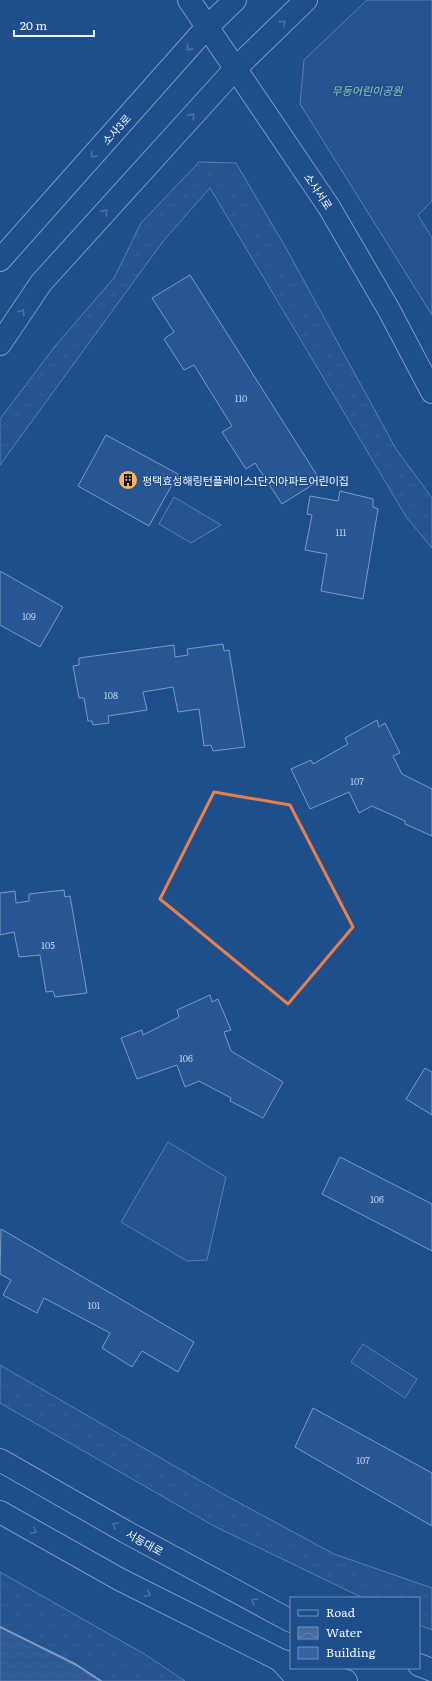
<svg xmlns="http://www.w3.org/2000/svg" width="432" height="1681" viewBox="0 0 432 1681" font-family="Literata,'Noto Sans KR',serif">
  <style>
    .grass { fill: url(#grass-tufts); stroke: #a8bbd7 }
    .built { fill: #305b95; stroke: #a8bbd7 }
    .water { fill: url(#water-waves); stroke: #a8bbd7 }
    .building { fill: #3563a3; stroke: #f2f6ff }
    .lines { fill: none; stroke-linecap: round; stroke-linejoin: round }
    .tertiary-casing { stroke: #f2f6ff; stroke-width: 24 }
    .secondary-casing { stroke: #f2f6ff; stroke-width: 24 }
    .primary-casing { stroke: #f2f6ff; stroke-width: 24 }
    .tertiary { stroke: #1f4e8c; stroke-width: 22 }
    .secondary { stroke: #1f4e8c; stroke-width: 22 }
    .primary { stroke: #1f4e8c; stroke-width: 22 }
    .wall { stroke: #f2f6ff; stroke-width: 2 }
    .oneway { stroke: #7e9ac0 }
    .marked { fill: none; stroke: #ea8049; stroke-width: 3; stroke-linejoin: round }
    .labels { text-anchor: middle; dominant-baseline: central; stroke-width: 3; stroke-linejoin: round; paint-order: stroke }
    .number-label { font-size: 9px; fill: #c3d1e8 }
    .park-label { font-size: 11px; font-style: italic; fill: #97c8a6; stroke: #1f4e8c }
    .street-label { font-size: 11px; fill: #f2f6ff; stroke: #1f4e8c }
    .poi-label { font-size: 11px; fill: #f2f6ff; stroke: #1f4e8c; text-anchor: start }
  </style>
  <defs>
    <pattern id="grass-tufts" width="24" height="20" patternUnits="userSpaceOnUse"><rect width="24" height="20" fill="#305b95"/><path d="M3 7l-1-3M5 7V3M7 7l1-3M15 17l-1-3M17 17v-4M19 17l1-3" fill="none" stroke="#4e73a5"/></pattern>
    <pattern id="water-waves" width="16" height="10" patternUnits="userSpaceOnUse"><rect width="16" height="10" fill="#446ba0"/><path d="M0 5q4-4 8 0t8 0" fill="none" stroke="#5f81ae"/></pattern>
  </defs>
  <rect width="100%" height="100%" fill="#1f4e8c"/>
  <g class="grass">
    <path d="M199,162L236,163L286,248L396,449L432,498V548L407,518L210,188L164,240L0,465V419L56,345L114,278L141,223Z"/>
    <path d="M0,1365L223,1494L334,1554L432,1588V1630L419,1625V1598H363L214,1526L0,1403Z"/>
    <path d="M0,1572L146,1655L185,1681H101L75,1664L0,1627Z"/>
  </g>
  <g class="built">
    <path d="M367,0H432V201L418,215L432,238V315L300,104L304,60Z"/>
    <path d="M174,497L221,525L191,543L159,524Z"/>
    <path d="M168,1142L226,1177L207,1260L187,1261L121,1222Z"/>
    <path d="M363,1344L417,1379L405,1398L351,1362Z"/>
  </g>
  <path class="water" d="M0,1627L75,1664L101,1681H0Z"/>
  <g class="building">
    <path d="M190,275L320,480L282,504L255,463L246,469L222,432L232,426L194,365L184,370L164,339L174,332L152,298Z"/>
    <path d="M106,435L178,474L149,526L78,486Z"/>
    <path d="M340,491L373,499V507L378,509L363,599L321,591L327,554L305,550L312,515L307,514L310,496L338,501Z"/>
    <path d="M0,571L63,607L40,647L0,625Z"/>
    <path d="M223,644L224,651L229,650L245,747L213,751L211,745L204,746L199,709L178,712L173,687L143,692L147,710L108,716L109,723L93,725L92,721H88L84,698H79L73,666L79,665V658L174,645L175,657L188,655L187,649Z"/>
    <path d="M377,720L379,727L385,723L400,753L393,756L402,774L432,789V836L405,824V821L372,806L359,813L349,792L310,809L291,769L311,760L313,764L348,744L345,738Z"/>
    <path d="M64,890L65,897L70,896L87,993L55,997L53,991L46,992L40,955L19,957L14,932L0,935V893L15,891L16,903L29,901V894Z"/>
    <path d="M210,995L212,1002L218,999L231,1030L224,1032L231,1051L283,1082L263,1118L230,1101L231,1098L199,1081L185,1087L177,1065L137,1079L121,1038L142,1030L143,1035L179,1017L177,1010Z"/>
    <path d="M425,1068L432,1072V1115L406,1099Z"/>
    <path d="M340,1157L432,1204V1251L322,1194Z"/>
    <path d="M1,1229L194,1342L178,1372L142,1351L132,1367L102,1348L110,1333L44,1298L37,1313L3,1295L11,1280L0,1274Z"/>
    <path d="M313,1408L432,1473V1526L295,1447Z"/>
  </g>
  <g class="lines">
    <defs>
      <g id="tertiary">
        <path d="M189,0L329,207L389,310L432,392"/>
        <path d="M0,260L207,27L235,0"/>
        <path d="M0,344L41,283L235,69L306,0"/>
      </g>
      <path id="secondary" d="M280,1660L299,1681"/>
      <g id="primary">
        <path d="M0,1460L126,1532L291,1621"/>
        <path d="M0,1512L119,1579L280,1660L291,1663"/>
        <path d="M419,1665L432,1670"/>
        <path d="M305,1668L346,1681"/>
      </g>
    </defs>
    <use href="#tertiary" class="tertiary-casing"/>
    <use href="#secondary" class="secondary-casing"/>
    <use href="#primary" class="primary-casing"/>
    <use href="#tertiary" class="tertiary"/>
    <use href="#secondary" class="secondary"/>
    <use href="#primary" class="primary"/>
    <path class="wall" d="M0,1627L75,1664L101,1681"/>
  </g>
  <defs><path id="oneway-chevron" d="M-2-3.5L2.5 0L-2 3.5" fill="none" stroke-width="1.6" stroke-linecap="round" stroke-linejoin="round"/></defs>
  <g class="oneway">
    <use href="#oneway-chevron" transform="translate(283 23) rotate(-44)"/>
    <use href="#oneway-chevron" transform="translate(189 48) rotate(132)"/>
    <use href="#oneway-chevron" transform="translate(192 116) rotate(-48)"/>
    <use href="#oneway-chevron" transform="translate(93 155) rotate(132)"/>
    <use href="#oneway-chevron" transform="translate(105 212) rotate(-48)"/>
    <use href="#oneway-chevron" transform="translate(22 312) rotate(-57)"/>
    <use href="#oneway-chevron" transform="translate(115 1525) rotate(-150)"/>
    <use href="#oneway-chevron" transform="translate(34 1531) rotate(29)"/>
    <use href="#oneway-chevron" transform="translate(148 1594) rotate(27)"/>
    <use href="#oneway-chevron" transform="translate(254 1601) rotate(-151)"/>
  </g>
  <path d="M0 0H432V1681H0ZM214,792L290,805L353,927L288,1004L160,899Z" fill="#1f4e8c" fill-opacity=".55" fill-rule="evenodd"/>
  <path class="marked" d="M214,792L290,805L353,927L288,1004L160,899Z"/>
  <defs>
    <symbol id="building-disc" viewBox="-11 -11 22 22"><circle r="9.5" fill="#ffb74d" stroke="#1f4e8c"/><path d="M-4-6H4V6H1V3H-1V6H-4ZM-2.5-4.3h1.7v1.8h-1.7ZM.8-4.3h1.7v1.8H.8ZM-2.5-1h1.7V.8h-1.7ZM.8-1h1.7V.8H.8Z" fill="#111"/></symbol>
  </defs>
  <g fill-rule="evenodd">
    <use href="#building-disc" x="117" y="469" width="22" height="22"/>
  </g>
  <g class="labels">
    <g class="number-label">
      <text x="241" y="398">110</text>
      <text x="341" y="532">111</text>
      <text x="29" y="616">109</text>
      <text x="111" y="695">108</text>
      <text x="357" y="781">107</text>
      <text x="48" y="945">105</text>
      <text x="186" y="1058">106</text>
      <text x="377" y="1199">106</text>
      <text x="94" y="1305">101</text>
      <text x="363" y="1460">107</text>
    </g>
    <g class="park-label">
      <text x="367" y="90">무동어린이공원</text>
    </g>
    <g class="street-label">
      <text transform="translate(116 129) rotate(-48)">소사3로</text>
      <text transform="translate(319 191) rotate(56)">소사서로</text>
      <text transform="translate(145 1542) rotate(29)">서동대로</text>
    </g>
    <g class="poi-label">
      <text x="142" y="480">평택효성해링턴플레이스1단지아파트어린이집</text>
    </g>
  </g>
  <rect x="290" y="1597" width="130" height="72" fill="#1f4e8c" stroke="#7391ba"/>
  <rect x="298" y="1610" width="20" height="6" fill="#1f4e8c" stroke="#7391ba"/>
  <text x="326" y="1617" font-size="12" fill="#f2f6ff">Road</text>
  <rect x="298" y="1627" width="20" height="12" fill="url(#water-waves)" stroke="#7391ba"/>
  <text x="326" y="1637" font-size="12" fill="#f2f6ff">Water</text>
  <rect x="298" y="1647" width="20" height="12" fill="#3563a3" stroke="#7391ba"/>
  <text x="326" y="1657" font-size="12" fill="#f2f6ff">Building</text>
  <path d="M14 30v6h80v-6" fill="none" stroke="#f2f6ff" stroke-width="2"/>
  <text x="20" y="30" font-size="12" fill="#f2f6ff" stroke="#1f4e8c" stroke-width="3" paint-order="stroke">20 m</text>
</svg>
